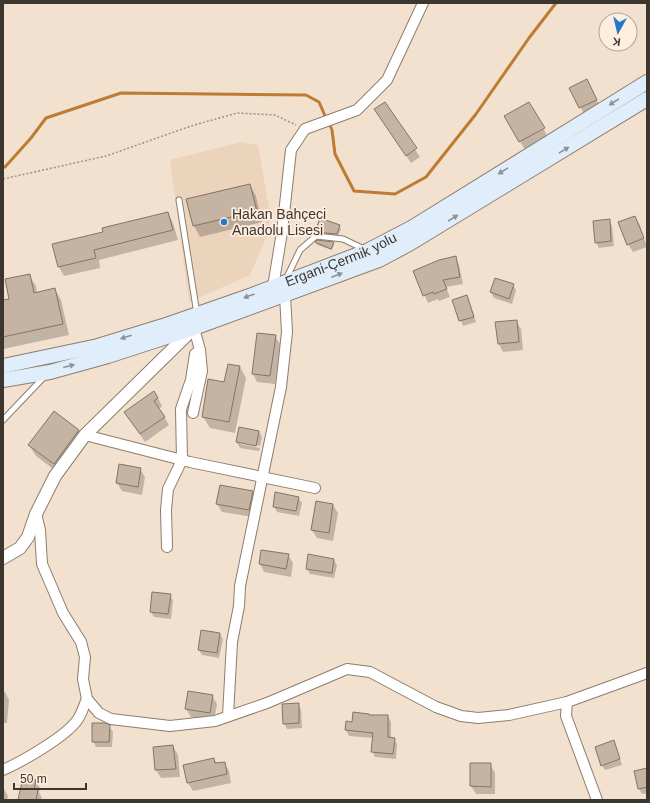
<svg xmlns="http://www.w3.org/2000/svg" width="650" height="803" viewBox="0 0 650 803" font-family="Arial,sans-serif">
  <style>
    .built { fill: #ebd3bc }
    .shadow { fill: #0003 }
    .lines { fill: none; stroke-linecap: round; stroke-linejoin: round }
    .stream { stroke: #bd7c32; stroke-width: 3 }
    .building { fill: #c6b4a3; stroke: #847464 }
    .service-casing { stroke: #8d7d6d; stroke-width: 7 }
    .minor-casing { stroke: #8d7d6d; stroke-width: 12 }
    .tertiary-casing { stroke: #8d7d6d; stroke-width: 14 }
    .secondary-casing { stroke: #8d7d6d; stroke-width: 16 }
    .path { stroke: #9d9083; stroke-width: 1.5; stroke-dasharray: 2 2; stroke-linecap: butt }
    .service { stroke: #fff; stroke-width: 5 }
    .minor { stroke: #fff; stroke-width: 10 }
    .tertiary { stroke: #fff; stroke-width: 12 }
    .secondary { stroke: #e0eefc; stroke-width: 14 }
    .oneway { fill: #8e9296 }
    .poi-dot { fill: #227ac8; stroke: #fdeee0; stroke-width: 1.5 }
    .labels { text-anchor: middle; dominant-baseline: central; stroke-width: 3.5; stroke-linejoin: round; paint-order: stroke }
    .poi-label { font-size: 14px; fill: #3d362f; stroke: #fdeee0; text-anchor: start }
    .street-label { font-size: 14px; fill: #3d362f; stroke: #fdeee0 }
  </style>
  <rect width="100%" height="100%" fill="#f3e1cf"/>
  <path class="built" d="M241,142L258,145L270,213L269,231L250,275L189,302L170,160Z"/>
  <g class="shadow">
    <path d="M571,89H591L601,108L585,116Z"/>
    <path d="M384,103L420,157L411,163L380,117Z"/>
    <path d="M529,103L548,137L525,150L506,117Z"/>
    <path d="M250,185L256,196L262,222L200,237L194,226Z"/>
    <path d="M168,213L173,223L178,240L99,260L100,268L64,276L59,267L104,233Z"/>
    <path d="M635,217L640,225L647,247L633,252L628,244Z"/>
    <path d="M321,219L339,226L341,229L338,236L317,234L316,232Z"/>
    <path d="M609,220L612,226L614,246L599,248L596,242Z"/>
    <path d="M318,241L333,243L334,245L332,250L317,245L316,243Z"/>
    <path d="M455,258L459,265L463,284L446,287L450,297L439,301L438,299L428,303L414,272Z"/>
    <path d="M29,275L36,286L37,293L55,289L61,300L69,335L3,349V301L10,300Z"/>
    <path d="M513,285L516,290L512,304L494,298L491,292Z"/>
    <path d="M467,296L476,322L463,326L453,300Z"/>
    <path d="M516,321L521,329L523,350L503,352L499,344L496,323Z"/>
    <path d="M275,336L280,344L275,384L257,382L253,374Z"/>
    <path d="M240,367L246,378L235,433L210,428L203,417L225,383Z"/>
    <path d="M158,398L162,406L159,409L169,425L145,442L125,412Z"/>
    <path d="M54,413L78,431L85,442L60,474L36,456L29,445Z"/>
    <path d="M240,428L259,431L262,437L260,446L240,442V444L260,448L259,451L240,448L237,442Z"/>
    <path d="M140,469L145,477L142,495L122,491L117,483Z"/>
    <path d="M252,492L257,500L253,517L222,512L217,504Z"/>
    <path d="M298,498L302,503L299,516L277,512L274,506Z"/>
    <path d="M333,505L338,513L333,541L317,538L312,530Z"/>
    <path d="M288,555L293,563L291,577L264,572L260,564Z"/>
    <path d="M334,560L337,565L334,578L310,574L307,569Z"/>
    <path d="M153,593L170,595L173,601L171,619L154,617L151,612Z"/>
    <path d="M202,631L220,634L223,639L219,658L202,655L199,650Z"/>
    <path d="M3,692H5L9,700L7,723H3Z"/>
    <path d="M188,692L212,696L217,704L214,721L191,717L186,709Z"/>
    <path d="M298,704L301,710L302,728L287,729L284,723Z"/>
    <path d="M369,716H388L391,722V738L394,739L397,744L396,759L375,757L372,751L374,738L349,736L346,730L347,722L353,723Z"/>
    <path d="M109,726L113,732L112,747H96L93,741Z"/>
    <path d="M614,742L622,765L605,770L602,765Z"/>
    <path d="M173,746L178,755L180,777L161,778L156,770L154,748Z"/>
    <path d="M214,759L217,764L224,763L229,771L231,783L193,791L188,783Z"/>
    <path d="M471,764H490L495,773V794H476L471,786Z"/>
    <path d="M647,769V793L642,794L639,789Z"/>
    <path d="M35,781L40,788L39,792L42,798L41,800H19Z"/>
    <path d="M3,787L8,796L7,800H3Z"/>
  </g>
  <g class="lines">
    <g class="stream">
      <path d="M329,123L332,130L335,154L354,191L395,194L426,177L476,114L529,38L556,3"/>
      <path d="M3,167H5L31,138L46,118L121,93L306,95L319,102L326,118"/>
    </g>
  </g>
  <g class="building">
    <path d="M587,79L597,100L579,108L569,88Z"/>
    <path d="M385,102L417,148L406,156L374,109Z"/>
    <path d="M529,102L545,128L519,142L504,116Z"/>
    <path d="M250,184L257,211L193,226L186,199Z"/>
    <path d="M168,212L173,230L94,250L96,258L58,267L52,244L103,232L102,228Z"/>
    <path d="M635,216L644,238L627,245L618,222Z"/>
    <path d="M320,218L340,225L337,234L315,232Z"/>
    <path d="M610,219L611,241L595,243L593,221Z"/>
    <path d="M317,240L334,242L331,249L315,242Z"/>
    <path d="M456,256L460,277L443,280L447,289L434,294L433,292L423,296L413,271L439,260Z"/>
    <path d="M30,274L34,293L55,288L63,324L3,337V300L9,299L5,279Z"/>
    <path d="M495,278L514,284L509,299L490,292Z"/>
    <path d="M467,295L474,317L459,321L452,300Z"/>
    <path d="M517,320L519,342L498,344L495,322Z"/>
    <path d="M257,333L276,335L270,376L252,374Z"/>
    <path d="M228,364L240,366L229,422L202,417L208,379L224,382Z"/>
    <path d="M154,391L158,398L154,401L165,417L140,434L124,412Z"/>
    <path d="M54,411L79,430L54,464L28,445Z"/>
    <path d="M239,427L259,431L256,446L236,442Z"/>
    <path d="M119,464L141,468L138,487L116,483Z"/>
    <path d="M220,485L253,491L249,510L216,504Z"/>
    <path d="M275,492L299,497L296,511L273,507Z"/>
    <path d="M316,501L333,504L329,533L311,530Z"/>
    <path d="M261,550L289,554L286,569L259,564Z"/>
    <path d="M308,554L334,559L332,573L306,569Z"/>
    <path d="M152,592L171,594L168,614L150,612Z"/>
    <path d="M201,630L220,633L217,653L198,650Z"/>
    <path d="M188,691L213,695L210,713L185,709Z"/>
    <path d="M299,703V723L283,724L282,704Z"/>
    <path d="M353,712L369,714V715H388V737L395,738L393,754L371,752L373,733L345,730L346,721L352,722Z"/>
    <path d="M92,723H105L110,725L109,742H92Z"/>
    <path d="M614,740L620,759L601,766L595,747Z"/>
    <path d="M173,745L176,769L155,770L153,747Z"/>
    <path d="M214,758L215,763L225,762L227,774L187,783L183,765Z"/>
    <path d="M470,763H491V787L470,786Z"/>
    <path d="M647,768V787L638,789L634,771Z"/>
    <path d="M23,777L36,780L34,789L38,790L36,800H18Z"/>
  </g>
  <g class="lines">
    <defs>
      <g id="service">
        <path d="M179,200L197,314"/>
        <path d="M286,279L300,250L316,236L343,239L364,249"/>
        <path d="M3,420L45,376"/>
      </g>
      <g id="minor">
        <path d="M273,287L282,232L291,150L305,129L357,110L387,80L423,3"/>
        <path d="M193,413L202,371L200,350L194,328"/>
        <path d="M85,435L190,462L315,488"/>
        <path d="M36,514L40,530L42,564L63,613L81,642L85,657L83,679L87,699L99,713L111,719L170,726L215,721L267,703L347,669L370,672L436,707L461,716L478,718L509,715L567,702L647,673"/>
        <path d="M167,547L166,510L168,489L182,460L181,409L191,380L195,354L200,350"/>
        <path d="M567,702L566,716L597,800"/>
        <path d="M228,716L232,642L239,606L240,586L281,387L287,332L285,295"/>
        <path d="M3,770C23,761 67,736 78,719C82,713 84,705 87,699"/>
      </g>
      <path id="tertiary" d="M3,558L20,548L28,537L36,514L55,476L85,435L194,328"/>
      <g id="secondary">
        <path id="s1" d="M3,366L98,346L163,326L252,295L367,251L413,227L647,82"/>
        <path d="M3,380L50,372L108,356L194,328L379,260L409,244L647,99"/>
      </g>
    </defs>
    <use href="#service" class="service-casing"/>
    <use href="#minor" class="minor-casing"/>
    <use href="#tertiary" class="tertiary-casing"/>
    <use href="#secondary" class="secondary-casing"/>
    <path class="path" d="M3,179L106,156L191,126L237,113L275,115L296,125"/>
    <use href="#service" class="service"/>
    <use href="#minor" class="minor"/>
    <use href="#tertiary" class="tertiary"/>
    <use href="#secondary" class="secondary"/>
  </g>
  <defs><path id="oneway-solid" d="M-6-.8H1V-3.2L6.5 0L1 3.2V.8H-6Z"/></defs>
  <g class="oneway">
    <use href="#oneway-solid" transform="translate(614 102) rotate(148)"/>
    <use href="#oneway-solid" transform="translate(564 150) rotate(-31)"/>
    <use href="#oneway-solid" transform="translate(503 171) rotate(148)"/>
    <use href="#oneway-solid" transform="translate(453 218) rotate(-32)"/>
    <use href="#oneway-solid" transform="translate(337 275) rotate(-21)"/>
    <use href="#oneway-solid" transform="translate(249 296) rotate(160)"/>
    <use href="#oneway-solid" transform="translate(126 337) rotate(163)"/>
    <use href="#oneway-solid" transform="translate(69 366) rotate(-15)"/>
  </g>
  <circle class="poi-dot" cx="224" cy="222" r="4"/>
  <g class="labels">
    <g class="poi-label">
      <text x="232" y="214">Hakan Bahçeci<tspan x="232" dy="16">Anadolu Lisesi</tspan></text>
    </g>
    <g class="street-label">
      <text stroke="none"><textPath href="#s1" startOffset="355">Ergani-Çermik yolu</textPath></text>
    </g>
  </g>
  <rect width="650" height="803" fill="none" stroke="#3d362f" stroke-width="8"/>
  <g transform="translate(618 32) rotate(188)"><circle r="19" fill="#fdeee0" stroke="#b0a499"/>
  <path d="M0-3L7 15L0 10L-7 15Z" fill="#227ac8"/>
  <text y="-6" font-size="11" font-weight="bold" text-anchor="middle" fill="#3d362f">K</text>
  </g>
  <path d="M14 783v6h72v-6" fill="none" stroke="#3d362f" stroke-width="2"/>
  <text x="20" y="783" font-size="12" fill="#3d362f" stroke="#fdeee0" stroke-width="3" paint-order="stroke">50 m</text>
</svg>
